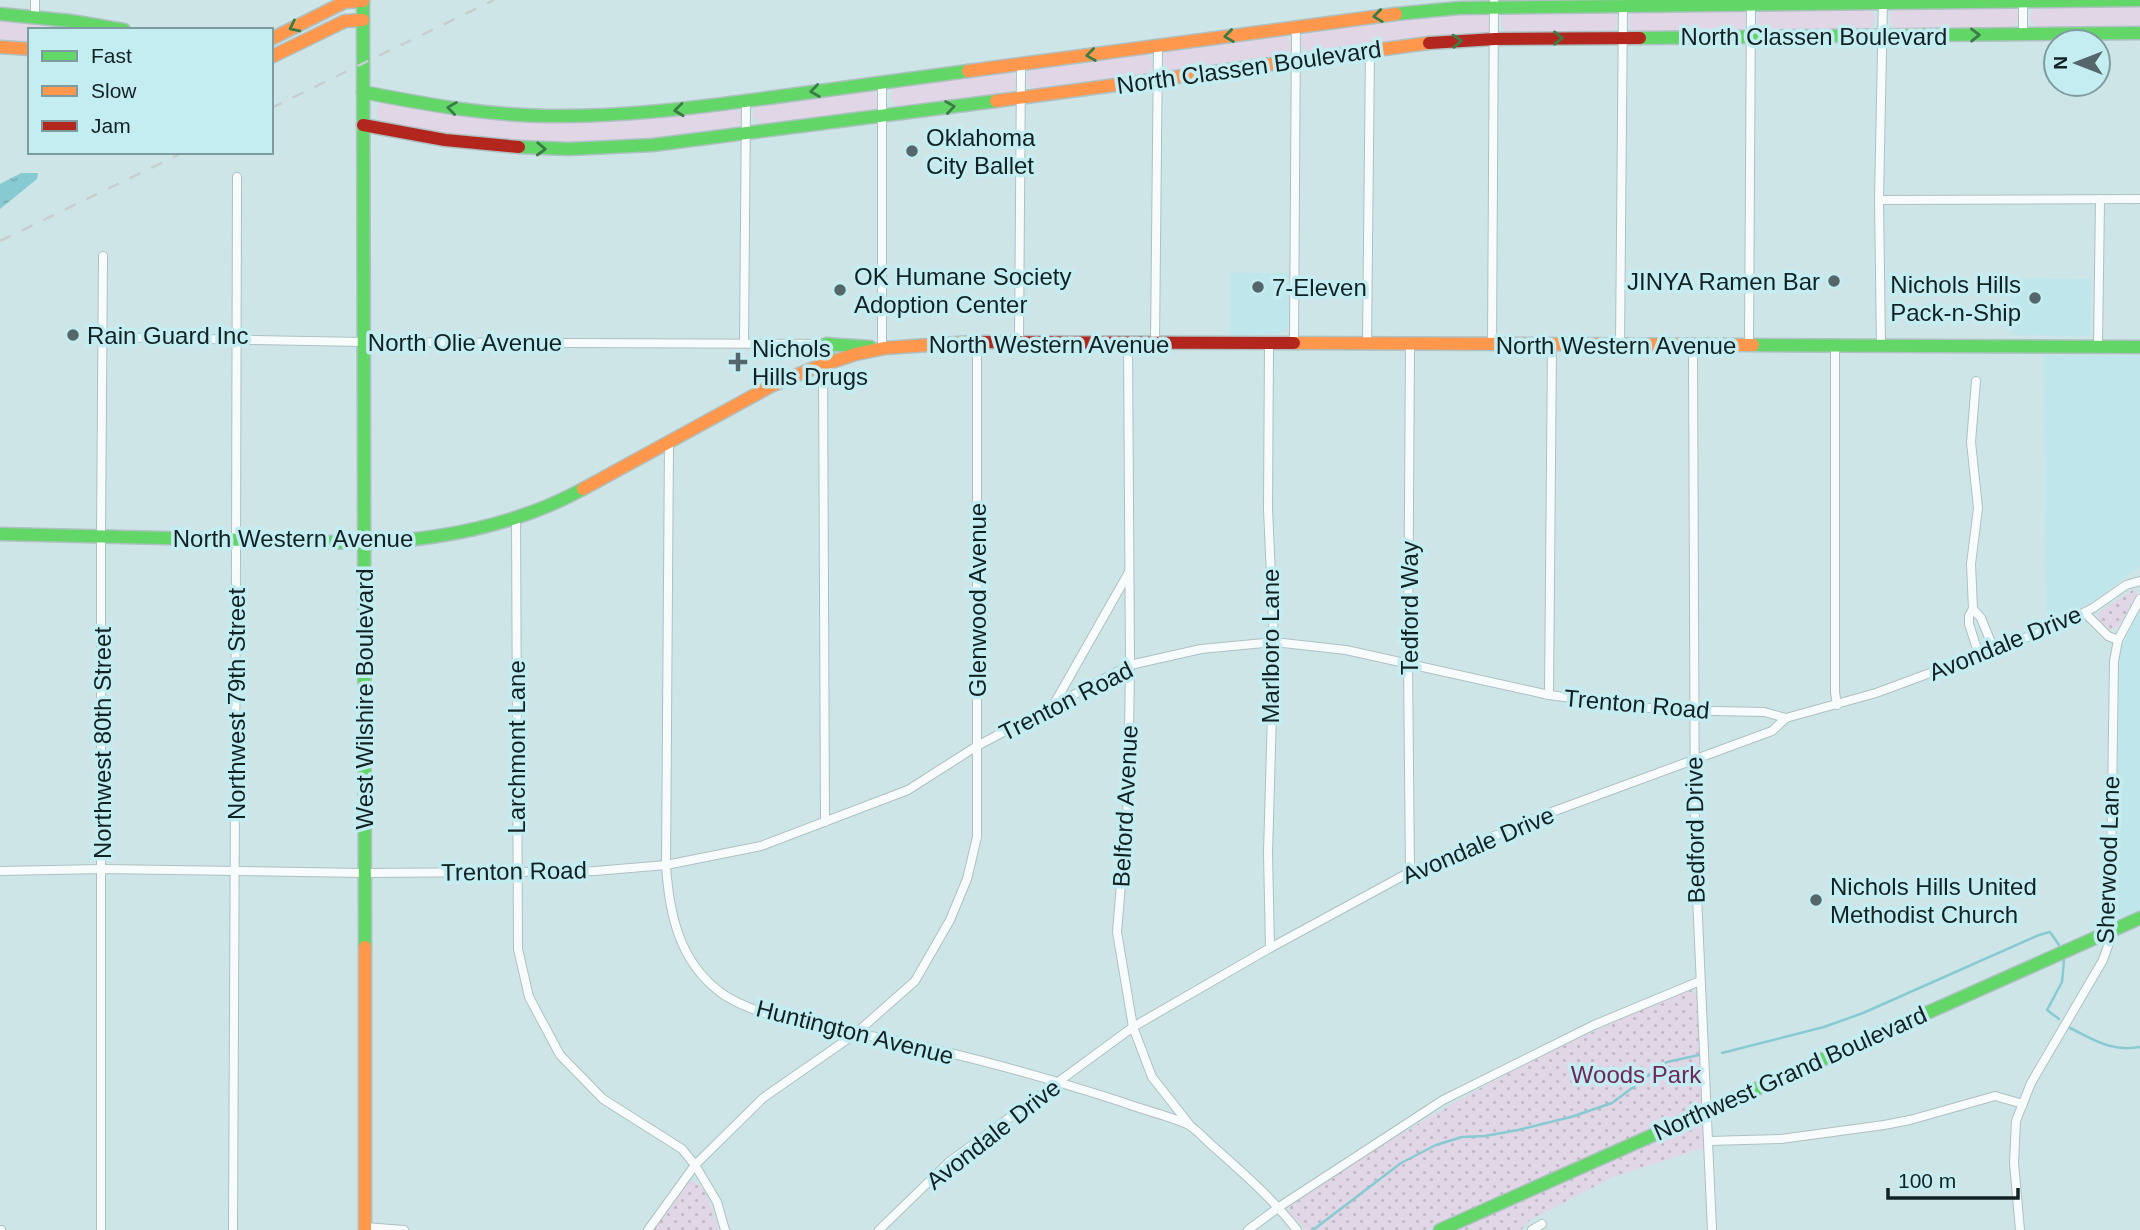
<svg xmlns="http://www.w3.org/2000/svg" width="2140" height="1230" viewBox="0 0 2140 1230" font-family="Helvetica,sans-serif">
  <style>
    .built { fill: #bfe6eb }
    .grass { fill: #e0d6e5 }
    .park { fill: url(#park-dots) }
    .water { fill: url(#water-ripples) }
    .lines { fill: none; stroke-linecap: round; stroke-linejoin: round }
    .stream { stroke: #87cad2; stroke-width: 2.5 }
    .street-casing { stroke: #aec0c2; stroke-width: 10 }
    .fast-casing { stroke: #aec0c2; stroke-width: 15 }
    .slow-casing { stroke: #aec0c2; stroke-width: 15 }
    .jam-casing { stroke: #aec0c2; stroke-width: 15 }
    .street { stroke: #f8fbfc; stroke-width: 8 }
    .fast { stroke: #63d668; stroke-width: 12 }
    .slow { stroke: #ff974d; stroke-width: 12 }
    .jam { stroke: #b3261e; stroke-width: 12 }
    .rail { stroke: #c7cecf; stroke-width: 2.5; stroke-dasharray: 12 12; stroke-linecap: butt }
    .oneway { stroke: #3a7c46 }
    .poi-dot { fill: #546669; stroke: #c4edf2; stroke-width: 2.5 }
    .labels { text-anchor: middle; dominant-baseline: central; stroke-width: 7; stroke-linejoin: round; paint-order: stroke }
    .street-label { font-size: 24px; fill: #122224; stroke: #c4edf2 }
    .poi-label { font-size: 24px; fill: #122224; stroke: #c4edf2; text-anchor: start }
    .park-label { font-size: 24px; fill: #6c295b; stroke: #c4edf2 }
  </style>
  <defs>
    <pattern id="park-dots" width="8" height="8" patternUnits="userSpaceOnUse" patternTransform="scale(1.75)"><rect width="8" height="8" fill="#e0d6e5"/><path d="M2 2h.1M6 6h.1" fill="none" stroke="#bfb7c4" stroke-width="1.8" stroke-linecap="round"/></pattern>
    <pattern id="water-ripples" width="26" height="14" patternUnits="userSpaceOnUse" patternTransform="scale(1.75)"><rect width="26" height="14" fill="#87cad2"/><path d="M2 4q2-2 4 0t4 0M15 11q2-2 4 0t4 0" fill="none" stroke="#74adb4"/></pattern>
  </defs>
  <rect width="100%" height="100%" fill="#cee5e8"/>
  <g class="built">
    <path d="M1230,273H1289V325L1286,331L1279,334L1230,335Z"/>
    <path d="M2011,278L2091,279L2090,333L2087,336L2011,335Z"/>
    <path d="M2044,355L2140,356V566L2096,599L2049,624L2046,616Z"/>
    <path d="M2140,609V912L2124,918L2118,914L2116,909L2119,656L2130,628Z"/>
  </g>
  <g class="grass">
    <path d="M2140,5V27L2039,28L2031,22L2029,18L2033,9L2038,6Z"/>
    <path d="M2010,6L2016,10L2019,19L2014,27L2009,29H1897L1890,23V14L1895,9Z"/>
    <path d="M1865,8L1872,12C1877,19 1874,27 1867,31H1762L1757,24L1758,15L1763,10Z"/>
    <path d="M1477,11L1485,13C1492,20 1491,28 1484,34L1309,53L1301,45L1302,37L1309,30L1417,16Z"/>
    <path d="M1611,11C1619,17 1619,26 1611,33H1507L1501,25V17L1507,12Z"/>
    <path d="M1633,11H1740L1745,15L1746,23L1740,31L1635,33L1629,25V17Z"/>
    <path d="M0,18L98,30H30V44L0,42Z"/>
    <path d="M1283,35C1294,40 1293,52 1282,57L1171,71L1163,63L1164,55L1171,49Z"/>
    <path d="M1144,53L1151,58L1153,65L1148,75L1035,90L1030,88L1026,79L1029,71L1034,67Z"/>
    <path d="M1010,72L1016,78L1015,87L1009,93L902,107H896L890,98L894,87Z"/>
    <path d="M871,90L879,98L876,109L871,112L763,126L753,117L754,107L759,104Z"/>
    <path d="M387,101L479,116L731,107L741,112C743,120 741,125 735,129C696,134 657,140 617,143C538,148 459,137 381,122L376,114C377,106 379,103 387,101Z"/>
  </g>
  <g class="park">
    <path d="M2134,589L2137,594L2119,626L2111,630C2102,628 2097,620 2099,612Z"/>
    <path d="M1691,990L1697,995L1699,1055L1704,1100L1698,1108L1426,1230H1306L1289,1212V1207C1413,1120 1549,1046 1691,990Z"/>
    <path d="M1699,1119L1704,1122L1706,1151L1701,1149L1613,1177L1529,1221L1521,1230H1453Z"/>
    <path d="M693,1181C708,1188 714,1214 718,1230H651L686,1183Z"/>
  </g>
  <path class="water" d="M21,173H38L37,179L0,209V184Z"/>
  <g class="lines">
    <g class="stream">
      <path d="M2059,1019L2047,1010L2062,982L2064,960"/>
      <path d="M2070,1028C2095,1040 2111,1052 2140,1047"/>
      <path d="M1722,1053L1824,1027L1863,1013L2039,935L2050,932L2059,945"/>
      <path d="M1313,1230L1401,1163L1436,1145L1462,1137L1485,1136L1518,1130L1571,1117L1612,1103L1667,1062L1699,1055"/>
    </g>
    <defs>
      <g id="street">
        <path d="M35,16V0"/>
        <path d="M2023,34V0"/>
        <path d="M882,82V349"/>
        <path d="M1879,200L2140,199"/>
        <path d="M103,337L363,342L826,344"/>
        <path d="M1019,342L1021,64"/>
        <path d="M744,343L746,101"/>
        <path d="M1128,343L1130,665L1128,800L1117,932L1133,1027L1152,1077L1189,1124"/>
        <path d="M1155,343L1158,46"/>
        <path d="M1269,344L1268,509L1274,642L1268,853L1270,948"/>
        <path d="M1294,344L1296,27"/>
        <path d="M1367,344L1370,50"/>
        <path d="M1410,344L1408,663L1410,872"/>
        <path d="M1492,345L1494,0"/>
        <path d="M1620,346L1623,3"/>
        <path d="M1693,346L1695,852L1712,1230"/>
        <path d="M1749,346L1751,3"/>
        <path d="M1835,346V692L1837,705"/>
        <path d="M1881,346L1879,200L1883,0"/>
        <path d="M2098,346L2100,199"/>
        <path d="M823,365L825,822"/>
        <path d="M1976,381L1971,442L1978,508L1971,564L1973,609L1969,616V624L1979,655"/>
        <path d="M669,442L666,865C669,913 679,961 720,992C758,1021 849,1031 897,1041C973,1057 1048,1078 1122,1102C1143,1110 1166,1115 1187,1124C1197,1129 1206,1141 1215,1148C1244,1174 1273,1199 1297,1230"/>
        <path d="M516,518L518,949L529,997L560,1055L603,1099L682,1149L695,1165L717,1202L725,1230"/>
        <path d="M1973,609L1981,618L1994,650"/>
        <path d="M2085,613L2108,636L2118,640"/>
        <path d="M1549,695L1552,345"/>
        <path d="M1054,704L1129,572"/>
        <path d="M0,871L102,869L364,873L516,872L595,871L666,865L761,846L908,790L977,746L1130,665L1201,649L1274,642L1346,650L1549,695L1665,710L1764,712L1786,718"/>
        <path d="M1709,1141L1781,1139L1884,1125L1910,1120L1995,1096L2023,1104"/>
        <path d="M365,1227L404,1230"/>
        <path d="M0,1230H1"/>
        <path d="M101,1230V536L103,256"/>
        <path d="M233,1230C237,879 235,528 237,177"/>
        <path d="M648,1230L695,1165L763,1098L855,1034L915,981L950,920L967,879L977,837V342"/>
        <path d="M879,1230L949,1162L1133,1027L1270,948L1410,872L1541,816L1772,731L1786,718L1876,693L2057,626L2093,608L2126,585L2140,581"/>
        <path d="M1248,1230L1279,1207L1443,1100L1594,1025L1700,981"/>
        <path d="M1532,1230L1542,1224"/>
        <path d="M2020,1230L2014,1163L2016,1121L2031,1083L2103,960L2110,940L2114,661L2118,640L2140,599"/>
      </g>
      <g id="fast">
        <path d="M363,0L365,947"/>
        <path d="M0,14L71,21L124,30"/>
        <path d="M1396,14L1459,8L2140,0"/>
        <path d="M1640,38L2140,33"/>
        <path d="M363,92C424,104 484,115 547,116C621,117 695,108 768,98C835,89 901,80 968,71"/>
        <path d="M519,147L569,149L653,145L996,101"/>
        <path d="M1753,345L2140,347"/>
        <path d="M830,362L826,344L870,347"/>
        <path d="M0,534L364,543C440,540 515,526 583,489"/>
        <path d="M1440,1230L2140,918"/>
      </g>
      <g id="slow">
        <path d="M271,39L345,2L363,1"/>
        <path d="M0,47L30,49"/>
        <path d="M271,57L345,21L363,20"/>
        <path d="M968,71L1396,14"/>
        <path d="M996,101L1429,43"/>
        <path d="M1294,343L1753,345"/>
        <path d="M583,489L773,385L814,368L856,354L885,348L973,342"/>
        <path d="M365,947V1230"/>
      </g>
      <g id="jam">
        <path d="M1429,43L1495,39L1640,38"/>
        <path d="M363,125L445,140L519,147"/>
        <path d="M973,342L1294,343"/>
      </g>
    </defs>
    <use href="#street" class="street-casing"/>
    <use href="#fast" class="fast-casing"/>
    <use href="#slow" class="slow-casing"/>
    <use href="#jam" class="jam-casing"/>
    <use href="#street" class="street"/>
    <use href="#fast" class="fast"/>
    <use href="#slow" class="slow"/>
    <use href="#jam" class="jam"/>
    <g class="rail">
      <path d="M271,108L494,0"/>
      <path d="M0,241L184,152"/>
    </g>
  </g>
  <defs><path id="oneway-chevron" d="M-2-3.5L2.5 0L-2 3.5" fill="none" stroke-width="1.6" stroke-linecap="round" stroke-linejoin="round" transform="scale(1.75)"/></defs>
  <g class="oneway">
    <use href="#oneway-chevron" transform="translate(1378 16) rotate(173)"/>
    <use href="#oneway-chevron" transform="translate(294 27) rotate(154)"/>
    <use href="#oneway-chevron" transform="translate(1975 35) rotate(-1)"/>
    <use href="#oneway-chevron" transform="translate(1229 36) rotate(172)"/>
    <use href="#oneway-chevron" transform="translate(1558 38) rotate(-1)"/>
    <use href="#oneway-chevron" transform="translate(1457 41) rotate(-4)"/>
    <use href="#oneway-chevron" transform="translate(1091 55) rotate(172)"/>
    <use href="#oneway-chevron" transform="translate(815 91) rotate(172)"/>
    <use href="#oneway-chevron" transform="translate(950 107) rotate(-8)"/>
    <use href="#oneway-chevron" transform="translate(452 108) rotate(-172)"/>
    <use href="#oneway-chevron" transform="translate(679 110) rotate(174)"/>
    <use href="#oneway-chevron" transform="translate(541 149) rotate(2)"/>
  </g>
  <g class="poi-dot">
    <circle cx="912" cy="151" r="7"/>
    <circle cx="1834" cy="281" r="7"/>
    <circle cx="1258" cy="287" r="7"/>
    <circle cx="840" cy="290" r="7"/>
    <circle cx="2035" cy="298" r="7"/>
    <circle cx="73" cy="335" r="7"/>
    <path d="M734.5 351.5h7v7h7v7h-7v7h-7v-7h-7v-7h7z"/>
    <circle cx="1816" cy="900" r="7"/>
  </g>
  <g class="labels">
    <g class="street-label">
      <text x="1814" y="36">North Classen Boulevard</text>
      <text transform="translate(1249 67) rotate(-8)">North Classen Boulevard</text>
      <text x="465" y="342">North Olie Avenue</text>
      <text x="1049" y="344">North Western Avenue</text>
      <text x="1616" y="345">North Western Avenue</text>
      <text x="293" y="538">North Western Avenue</text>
      <text transform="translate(977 600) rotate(-90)">Glenwood Avenue</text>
      <text transform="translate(1409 608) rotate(-90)">Tedford Way</text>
      <text transform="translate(2005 643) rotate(-22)">Avondale Drive</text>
      <text transform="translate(1270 646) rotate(-90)">Marlboro Lane</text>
      <text transform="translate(364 699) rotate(-90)">West Wilshire Boulevard</text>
      <text transform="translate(1066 701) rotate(-27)">Trenton Road</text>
      <text transform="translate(236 704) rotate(-90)">Northwest 79th Street</text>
      <text transform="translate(1637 704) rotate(5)">Trenton Road</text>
      <text transform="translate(102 743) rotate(-90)">Northwest 80th Street</text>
      <text transform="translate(516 747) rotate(-90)">Larchmont Lane</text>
      <text transform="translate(1125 806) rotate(-87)">Belford Avenue</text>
      <text transform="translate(1695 830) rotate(-91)">Bedford Drive</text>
      <text transform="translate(1478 845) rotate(-23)">Avondale Drive</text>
      <text transform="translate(2108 860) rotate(-88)">Sherwood Lane</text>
      <text transform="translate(514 871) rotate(-1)">Trenton Road</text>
      <text transform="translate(855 1032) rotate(14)">Huntington Avenue</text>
      <text transform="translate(1790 1073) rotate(-24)">Northwest Grand Boulevard</text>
      <text transform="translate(993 1134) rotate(-38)">Avondale Drive</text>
    </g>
    <g class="poi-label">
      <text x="926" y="137">Oklahoma<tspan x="926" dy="28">City Ballet</tspan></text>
      <text x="854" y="276">OK Humane Society<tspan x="854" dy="28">Adoption Center</tspan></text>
      <text x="1820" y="281" text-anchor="end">JINYA Ramen Bar</text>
      <text x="2021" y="284" text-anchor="end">Nichols Hills<tspan x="2021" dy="28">Pack-n-Ship</tspan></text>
      <text x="1272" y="287">7-Eleven</text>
      <text x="87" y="335">Rain Guard Inc</text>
      <text x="752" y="348">Nichols<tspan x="752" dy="28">Hills Drugs</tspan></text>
      <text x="1830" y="886">Nichols Hills United<tspan x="1830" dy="28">Methodist Church</tspan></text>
    </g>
    <g class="park-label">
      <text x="1636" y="1074">Woods Park</text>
    </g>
  </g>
  <rect x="28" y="28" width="245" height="126" fill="#c4edf2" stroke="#7d9ca0" stroke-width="2"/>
  <rect x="42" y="51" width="35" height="10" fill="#63d668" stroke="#7d9ca0" stroke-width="2"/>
  <text x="91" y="63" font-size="21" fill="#122224">Fast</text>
  <rect x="42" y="86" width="35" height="10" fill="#ff974d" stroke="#7d9ca0" stroke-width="2"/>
  <text x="91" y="98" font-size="21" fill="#122224">Slow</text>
  <rect x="42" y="121" width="35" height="10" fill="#b3261e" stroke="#7d9ca0" stroke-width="2"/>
  <text x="91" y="133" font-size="21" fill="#122224">Jam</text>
  <g transform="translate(2077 63) rotate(270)"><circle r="33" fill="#c4edf2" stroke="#7d9ca0" stroke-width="2"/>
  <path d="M0-5L12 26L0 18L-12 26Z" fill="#546669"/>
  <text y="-10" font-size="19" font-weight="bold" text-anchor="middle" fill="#122224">N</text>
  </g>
  <path d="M1888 1188v10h130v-10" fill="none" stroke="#122224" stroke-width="3.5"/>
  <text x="1898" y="1188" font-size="21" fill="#122224" stroke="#c4edf2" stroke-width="5" paint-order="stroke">100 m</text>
</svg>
